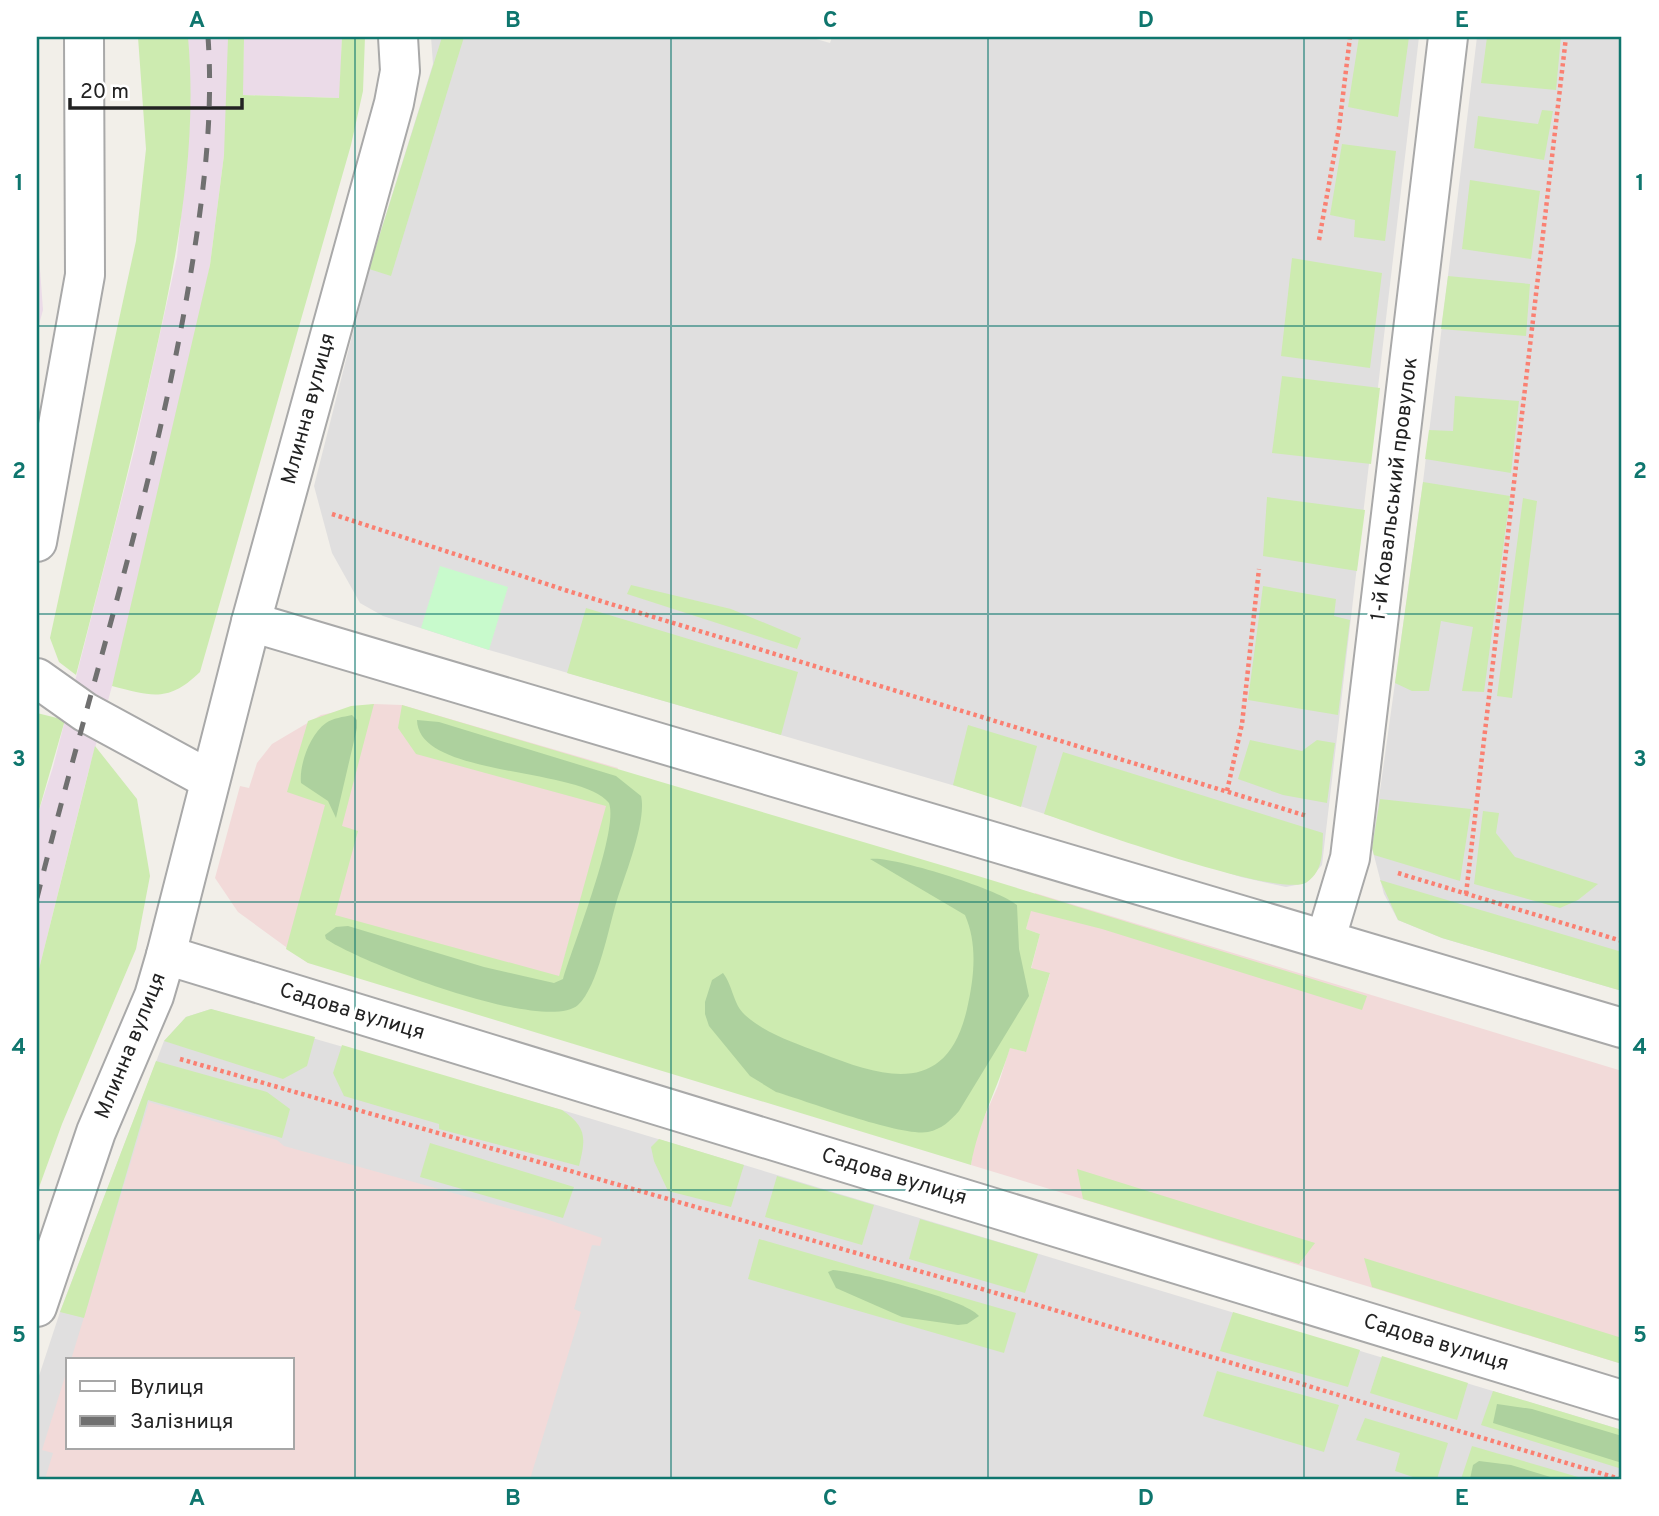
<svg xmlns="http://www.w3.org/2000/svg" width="1659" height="1516" viewBox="0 0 1659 1516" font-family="Overpass,sans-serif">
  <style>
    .residential { fill: #e0dfdf; fill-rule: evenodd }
    .commercial { fill: #f2dad9 }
    .industrial { fill: #ebdbe8 }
    .grass { fill: #cdebb0 }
    .forest { fill: #add19e }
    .park { fill: #c8facc }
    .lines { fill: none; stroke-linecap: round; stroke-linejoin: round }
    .street-casing { stroke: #a9a9a9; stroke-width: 42 }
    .path { stroke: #fa8072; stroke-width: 4.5; stroke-dasharray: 3.5 3.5; stroke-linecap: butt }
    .street { stroke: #fff; stroke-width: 38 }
    .rail { stroke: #707070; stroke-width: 5; stroke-dasharray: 14 14; stroke-linecap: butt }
    .grid { fill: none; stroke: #0f766e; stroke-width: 2; stroke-opacity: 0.55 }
    .labels { text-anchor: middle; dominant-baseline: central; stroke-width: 6; stroke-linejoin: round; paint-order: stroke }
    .street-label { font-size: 21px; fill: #222; stroke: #fff }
    .neatline { fill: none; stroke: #0f766e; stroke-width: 2.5 }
    .grid-label { font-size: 23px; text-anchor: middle; font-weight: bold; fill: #0f766e }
  </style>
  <rect width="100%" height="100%" fill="#f2efe9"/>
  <g class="residential">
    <path d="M431,37H809L830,43L832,37H1419L1322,865L1306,883L1286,887L1241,877L976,792L489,650L383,616L360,603L332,553L314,486L369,269L433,64Z"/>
    <path d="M1477,37H1622V991L1442,938L1398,920L1384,894L1372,848L1423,482Z"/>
    <path d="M211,1009L562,1110L1622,1430V1479H37V1382L60,1312L164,1041L186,1017ZM68,1360H292V1448H68Z"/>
  </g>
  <g class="commercial">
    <path d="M374,704L402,705L618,768L559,977L308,963L238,912L215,878L240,786L249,788L257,763L272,744L321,715Z"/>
    <path d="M1035,893L1622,1071V1364L971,1165L975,1138L998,1086L1010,1047L1025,1052L1050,974L1031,969L1040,934L1026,929Z"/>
    <path d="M149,1102L277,1140L284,1146L543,1218L602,1238L600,1246L592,1245L574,1309L581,1312L530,1479H45L53,1453L42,1450L68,1367V1448H292V1360H71Z"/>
  </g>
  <g class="industrial">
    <path d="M188,37H342L340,98L242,95L244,39L224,155L210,265L174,461L87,777L37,977V817L53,767L134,451L177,257L187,156Z"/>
    <path d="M37,228L43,310L37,332Z"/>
  </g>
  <g class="grass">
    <path d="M138,37H188C198,147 177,258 153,364C130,468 103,571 76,675L59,662L50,638L136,241L146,149Z"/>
    <path d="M342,37H365L363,91L351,145L200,672C168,703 152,696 112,686L210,265L224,155L228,38L244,39L243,95L339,98Z"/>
    <path d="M442,37H464L391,276L369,269Z"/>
    <path d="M1359,37H1409L1398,117L1348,107Z"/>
    <path d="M1487,37H1561L1556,90L1481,83Z"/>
    <path d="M1542,110L1553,111L1544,160L1474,148L1478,116L1538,124Z"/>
    <path d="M1342,144L1396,151L1385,241L1354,237L1355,220L1330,215Z"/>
    <path d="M1470,180L1540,191L1531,259L1462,249Z"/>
    <path d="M1292,258L1382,273L1370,368L1281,356Z"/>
    <path d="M1448,276L1530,284L1526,336L1441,329Z"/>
    <path d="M1282,376L1380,388L1371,464L1272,453Z"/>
    <path d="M1455,396L1519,401L1511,473L1425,459L1429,430L1453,431Z"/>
    <path d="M1423,482L1510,496L1484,692L1462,691L1473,627L1441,621L1429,691H1412L1395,683Z"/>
    <path d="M1267,497L1365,510L1357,571L1263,556Z"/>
    <path d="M1523,498L1537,501L1512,698L1497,696Z"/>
    <path d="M631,585L731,609L801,638L797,649L627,594Z"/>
    <path d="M1263,586L1336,599L1334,616L1350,620L1338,715L1248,700Z"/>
    <path d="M586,608L798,672L781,735L567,673Z"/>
    <path d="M374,704L342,826L358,831L335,915L559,976L606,806L416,754L398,728L402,705L978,876L1367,996L1362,1010L1102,929L1031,911L1026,929L1040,934L1031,968L1050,973L1026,1052L1010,1048C998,1087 978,1124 971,1165L308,963L286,949L325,805L287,792L308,721L351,706Z"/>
    <path d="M37,713L65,720L37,817Z"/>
    <path d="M968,725L1037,746L1021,807L953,785Z"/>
    <path d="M1250,740L1302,751L1317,740L1335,743L1327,803L1283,795L1238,779Z"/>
    <path d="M95,746L137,799L150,876L136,949L62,1124L37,1193V977Z"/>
    <path d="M1063,752L1323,833C1322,852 1324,870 1307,882C1282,900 1083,827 1044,814Z"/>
    <path d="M1380,799L1471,809L1460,881L1374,855L1372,848Z"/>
    <path d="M1483,811L1499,813L1496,833L1515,857L1598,884L1578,900L1560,908L1474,884Z"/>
    <path d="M1380,880L1622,952V991L1442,938L1398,920Z"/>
    <path d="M211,1009L315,1037L307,1066L283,1079L164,1041L186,1017Z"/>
    <path d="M342,1045L562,1110C587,1127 586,1138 579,1166L439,1129V1124L344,1096L333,1073Z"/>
    <path d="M156,1061L267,1092L290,1109L282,1138L148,1100L84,1318L60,1312Z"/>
    <path d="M659,1139L744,1165L731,1207L668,1191L654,1161L651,1147Z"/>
    <path d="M430,1143L574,1187L563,1218L420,1177Z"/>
    <path d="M1077,1169L1315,1243L1299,1264L1083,1199Z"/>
    <path d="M777,1176L874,1205L862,1245L765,1217Z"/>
    <path d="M920,1219L1038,1254L1025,1293L909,1259Z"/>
    <path d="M759,1239L1016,1313L1004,1353L748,1279Z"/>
    <path d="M1364,1258L1622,1338V1364L1372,1287Z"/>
    <path d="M1233,1312L1360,1350L1348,1387L1220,1351Z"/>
    <path d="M1382,1356L1468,1383L1457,1420L1370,1393Z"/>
    <path d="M1217,1371L1339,1405L1324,1452L1203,1416Z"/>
    <path d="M1493,1391L1622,1430V1469L1481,1425Z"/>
    <path d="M1365,1418L1448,1443L1437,1479H1419L1395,1471L1400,1453L1356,1440Z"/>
    <path d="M1472,1446L1585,1479H1461Z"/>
  </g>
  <g class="forest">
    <path d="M352,715L357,720V728L336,818L328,801L301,783C299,765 310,734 326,723C333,718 343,717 352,715Z"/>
    <path d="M417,720L439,722L616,776L641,796C647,820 625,875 617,900C609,926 598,987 578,1005C545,1034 361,963 326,939L325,935L336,927L348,926L484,967L554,983L563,979C573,945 619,831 609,803C579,766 418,778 417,720Z"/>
    <path d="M870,859C891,855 1001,890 1017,905L1019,949L1029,996L959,1111C950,1121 942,1129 928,1132C901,1137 807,1101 776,1092L750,1076L709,1026L705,1014V1002L712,980L723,973C733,986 733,1004 745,1015C766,1034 795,1043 821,1053C886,1079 947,1096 967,1009C974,978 978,945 965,915Z"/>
    <path d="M833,1270C858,1272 965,1299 979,1316L967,1324L958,1325L902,1317L836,1288L828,1272Z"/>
    <path d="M1497,1404L1532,1409L1622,1436V1463L1493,1423Z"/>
    <path d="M1479,1461L1511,1465L1557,1479H1470L1473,1465Z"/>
  </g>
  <path class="park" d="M440,566L508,587L489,650L421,628Z"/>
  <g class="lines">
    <defs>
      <g id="street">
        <path d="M37,542L85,275L84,37"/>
        <path d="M251,622L1622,1028"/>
        <path d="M37,678L85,712L210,780"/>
        <path d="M1326,938L1350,858L1448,37"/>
        <path d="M166,955L1622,1400"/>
        <path d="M37,1307L96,1132L154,996L166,955L251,622L394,103L400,71L398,37"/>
      </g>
    </defs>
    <use href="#street" class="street-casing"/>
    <g class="path">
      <path d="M1319,240L1339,128L1350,37"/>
      <path d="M332,514L568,591L1307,816"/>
      <path d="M1227,791L1242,724L1259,569"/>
      <path d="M1398,873L1622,941"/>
      <path d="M1466,894L1566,37"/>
      <path d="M180,1059L1034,1304L1620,1479"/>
    </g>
    <use href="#street" class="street"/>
    <path class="rail" d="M37,898C87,695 153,496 188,290C202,206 214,122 208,37"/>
  </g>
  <path class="grid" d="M355,37V1479M671,37V1479M988,37V1479M1304,37V1479M37,326H1622M37,614H1622M37,902H1622M37,1190H1622"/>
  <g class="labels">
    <g class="street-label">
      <text transform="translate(309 409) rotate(-75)">Млинна вулиця</text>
      <text transform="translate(1395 489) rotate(-83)">1-й Ковальський провулок</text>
      <text transform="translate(352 1012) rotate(17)">Садова вулиця</text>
      <text transform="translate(131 1046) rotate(-68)">Млинна вулиця</text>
      <text transform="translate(894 1177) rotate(17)">Садова вулиця</text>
      <text transform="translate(1436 1343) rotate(17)">Садова вулиця</text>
    </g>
  </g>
  <rect width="1659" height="1516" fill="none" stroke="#ffffff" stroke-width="77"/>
  <rect x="66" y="1358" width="228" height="91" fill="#ffffff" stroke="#a7a7a7" stroke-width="2"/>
  <rect x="80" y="1381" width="35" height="10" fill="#ffffff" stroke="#a7a7a7" stroke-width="2"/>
  <text x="130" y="1394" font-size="21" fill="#222222">Вулиця</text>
  <rect x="80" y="1416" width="35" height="10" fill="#707070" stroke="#a7a7a7" stroke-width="2"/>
  <text x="130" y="1428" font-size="21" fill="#222222">Залізниця</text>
  <path d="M70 98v10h172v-10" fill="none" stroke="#222222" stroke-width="3.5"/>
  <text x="80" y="98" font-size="21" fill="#222222" stroke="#ffffff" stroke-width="5" paint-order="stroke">20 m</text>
  <rect x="38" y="38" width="1582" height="1440" class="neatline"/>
  <g class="grid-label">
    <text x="197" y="27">A</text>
    <text x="513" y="27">B</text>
    <text x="830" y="27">C</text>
    <text x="1146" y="27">D</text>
    <text x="1462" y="27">E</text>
    <text x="19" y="190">1</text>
    <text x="1640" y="190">1</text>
    <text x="19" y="478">2</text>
    <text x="1640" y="478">2</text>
    <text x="19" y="766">3</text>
    <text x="1640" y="766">3</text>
    <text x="19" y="1054">4</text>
    <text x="1640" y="1054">4</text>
    <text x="19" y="1342">5</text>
    <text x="1640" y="1342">5</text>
    <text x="197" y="1505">A</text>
    <text x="513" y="1505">B</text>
    <text x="830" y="1505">C</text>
    <text x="1146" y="1505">D</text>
    <text x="1462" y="1505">E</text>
  </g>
</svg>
